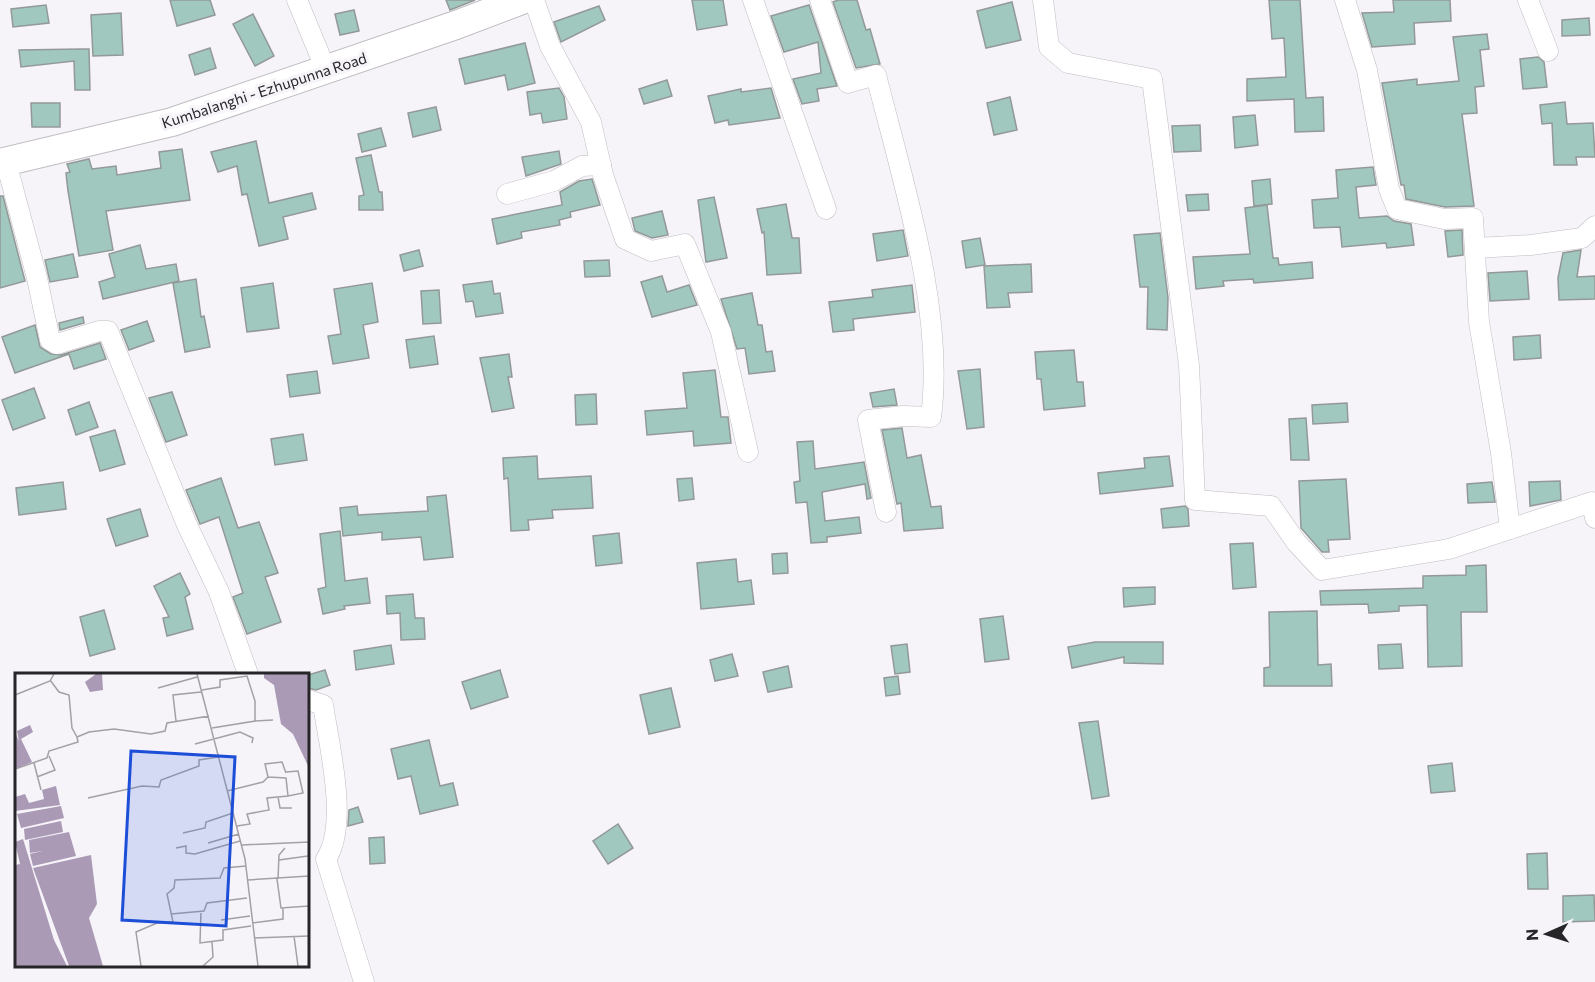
<svg xmlns="http://www.w3.org/2000/svg" width="1595" height="982" viewBox="0 0 1595 982" font-family="Commissioner,sans-serif">
  <style>
    .building { fill: #a1c8bf; stroke: #929997; stroke-width: 1.5 }
    .lines { fill: none; stroke-linecap: round; stroke-linejoin: round }
    .street-casing { stroke: #c0bdc2; stroke-width: 21 }
    .secondary-casing { stroke: #c0bdc2; stroke-width: 30 }
    .street { stroke: #fff; stroke-width: 20 }
    .secondary { stroke: #fff; stroke-width: 28 }
    .labels { text-anchor: middle; dominant-baseline: central; stroke-width: 6; stroke-linejoin: round; paint-order: stroke }
    .street-label { font-size: 15px; fill: #262527; stroke: #f6f3f9 }
    .inset-road { fill: none; stroke: #a3a1a5; stroke-width: 1.5 }
    .view { fill: #1d4ed8; fill-opacity: 0.15; stroke: #1d4ed8; stroke-width: 3 }
    .inset-edge { fill: none; stroke: #262527; stroke-width: 3 }
  </style>
  <rect width="100%" height="100%" fill="#f6f3f9"/>
  <g class="building">
    <path d="M170,0H210L215,15L177,26Z"/>
    <path d="M446,0H475L450,10Z"/>
    <path d="M692,0H723L727,25L697,30Z"/>
    <path d="M838,0H857L866,30L870,29L880,64L856,68L833,2Z"/>
    <path d="M1269,0H1300L1306,98L1323,97L1324,131L1295,132L1294,99L1247,101V79L1286,77L1284,38L1272,39Z"/>
    <path d="M1393,0H1450L1451,21L1414,23L1415,44L1372,47L1362,13L1394,12Z"/>
    <path d="M1012,2L1021,40L986,48L977,11Z"/>
    <path d="M46,5L49,23L13,27L11,9Z"/>
    <path d="M809,5L837,86L817,89L819,101L802,104L793,79L821,73L818,42L784,52L771,16Z"/>
    <path d="M599,6L605,20L561,42L554,22Z"/>
    <path d="M354,10L359,31L340,35L335,14Z"/>
    <path d="M121,13L123,55L93,56L91,15Z"/>
    <path d="M253,14L274,56L255,66L233,24Z"/>
    <path d="M1589,18L1590,35L1562,36V20Z"/>
    <path d="M1487,34L1489,49L1480,50L1484,86L1475,87L1477,113L1462,114L1474,206L1445,207L1406,199L1404,185H1401L1382,83L1417,79V85L1459,81L1453,37Z"/>
    <path d="M525,43L535,83L508,90L505,75L465,84L459,59Z"/>
    <path d="M210,48L216,68L195,75L189,55Z"/>
    <path d="M82,49H89L90,90H75L74,61L21,67L19,50Z"/>
    <path d="M1538,57L1544,62L1547,87L1523,89L1520,59Z"/>
    <path d="M667,80L672,96L644,104L639,89Z"/>
    <path d="M559,88L564,97L567,119L543,123L541,113L530,115L527,92Z"/>
    <path d="M771,88L780,118L729,125L728,120L715,123L708,96L741,89V92Z"/>
    <path d="M1010,97L1017,130L994,135L987,103Z"/>
    <path d="M1565,102L1567,124L1593,123L1595,157H1576L1577,165H1554L1552,123L1542,124L1540,105Z"/>
    <path d="M31,103H60V127H32Z"/>
    <path d="M436,107L441,130L413,137L408,113Z"/>
    <path d="M1255,115L1258,145L1235,148L1233,117Z"/>
    <path d="M1200,125L1201,151L1174,152L1172,126Z"/>
    <path d="M381,128L386,146L362,152L358,134Z"/>
    <path d="M256,141L269,203L312,193L316,209L283,217L288,239L259,246L247,194L242,195L237,166L218,172L211,152Z"/>
    <path d="M182,149L190,200L106,211L113,250L79,256L68,191L66,173L70,172L67,164L89,159L92,169L116,166L117,175L161,168L159,152Z"/>
    <path d="M559,151L561,164L526,176L522,157Z"/>
    <path d="M371,155L379,192H382L383,210H359V196L364,195L356,158Z"/>
    <path d="M1373,167L1376,185L1356,187L1359,218L1387,216L1394,221L1411,224L1414,245L1387,248L1386,243L1342,247L1340,227L1314,228L1312,200L1338,198L1336,170Z"/>
    <path d="M592,179L600,205L570,212L571,217L559,220L560,225L521,232L522,238L497,244L492,219L562,205L560,192L579,181Z"/>
    <path d="M1270,179L1272,204L1254,206L1252,181Z"/>
    <path d="M1208,194L1209,210L1188,211L1186,195Z"/>
    <path d="M0,196H3L25,281L0,288Z"/>
    <path d="M714,197L727,258L706,262L698,200Z"/>
    <path d="M786,204L792,238H799L801,273L767,275L764,232L762,233L757,209Z"/>
    <path d="M1267,205L1273,258H1278L1279,265L1312,262L1313,278L1254,283L1253,279L1223,281L1224,286L1196,289L1193,257L1250,254L1245,208Z"/>
    <path d="M662,211L668,235L652,238L635,231L632,218Z"/>
    <path d="M903,230L908,256L877,261L873,234Z"/>
    <path d="M1462,230L1463,255L1448,257L1445,231Z"/>
    <path d="M1160,233L1168,298L1167,330L1147,329L1148,287H1140L1134,235Z"/>
    <path d="M980,238L985,265L966,268L962,241Z"/>
    <path d="M140,245L146,269L176,264L179,281L103,299L99,282L115,277L109,254Z"/>
    <path d="M419,250L423,266L404,271L400,255Z"/>
    <path d="M1581,250L1577,277L1595,276V299L1559,300L1558,278L1563,253Z"/>
    <path d="M73,254L78,277L50,282L45,260Z"/>
    <path d="M609,260L610,276L585,277L584,261Z"/>
    <path d="M1031,264L1032,292L1008,293L1010,307L987,308L984,266Z"/>
    <path d="M1527,271L1529,299L1490,301L1488,273Z"/>
    <path d="M662,276L667,292L689,285L697,305L652,317L641,282Z"/>
    <path d="M196,279L201,317L204,316L210,347L185,352L173,283Z"/>
    <path d="M492,281L494,294L500,293L503,313L476,317L473,301L466,302L463,285Z"/>
    <path d="M273,283L279,328L247,332L241,288Z"/>
    <path d="M372,283L378,322L363,325L369,358L333,364L328,336L341,334L334,289Z"/>
    <path d="M912,285L915,312L853,319L854,330L833,332L829,302L873,297L872,290Z"/>
    <path d="M439,290L441,323L423,324L421,291Z"/>
    <path d="M752,293L758,325H762L766,352L772,351L775,371L749,374L745,348L737,349L721,299Z"/>
    <path d="M83,317L84,323L60,330L59,323Z"/>
    <path d="M147,321L154,341L129,350L121,330Z"/>
    <path d="M35,325L40,347L51,354L61,355L100,343L106,359L74,369L69,354L15,373L2,337Z"/>
    <path d="M1540,335L1541,358L1514,360L1513,337Z"/>
    <path d="M434,336L438,364L410,368L406,340Z"/>
    <path d="M1074,350L1077,382H1083L1085,406L1044,410L1041,379H1037L1035,352Z"/>
    <path d="M509,354L512,377H508L514,408L492,412L480,358Z"/>
    <path d="M980,369L984,427L967,429L958,371Z"/>
    <path d="M715,370L721,417H728L731,443L694,446L693,431L647,435L645,411L687,408L683,373Z"/>
    <path d="M317,371L320,393L290,397L287,375Z"/>
    <path d="M34,388L45,418L13,430L2,400Z"/>
    <path d="M894,389L897,405L873,407L870,393Z"/>
    <path d="M172,392L187,435L166,442L149,398Z"/>
    <path d="M596,394L597,424L576,425L575,395Z"/>
    <path d="M89,402L98,427L76,435L68,410Z"/>
    <path d="M1347,403L1348,422L1313,424L1312,405Z"/>
    <path d="M1306,418L1309,460H1291L1289,419Z"/>
    <path d="M902,428L907,458L921,455L931,507L941,506L943,528L904,531L901,503L897,504L882,430Z"/>
    <path d="M115,430L125,464L100,471L90,437Z"/>
    <path d="M303,434L307,460L275,465L271,439Z"/>
    <path d="M813,441L815,469L864,462L871,498L867,499L865,484L822,492L825,521L859,517L861,533L827,537V542L811,543L807,502L796,503L794,482L800,481L797,442Z"/>
    <path d="M537,456L538,479L591,476L593,508L552,510L553,518L528,520L529,530L511,531L508,478L504,479L503,458Z"/>
    <path d="M1169,456L1173,486L1100,494L1098,473L1145,468L1144,458Z"/>
    <path d="M221,478L238,528L259,522L278,573L265,577L281,622L247,634L233,597L243,593L219,517L200,524L186,490Z"/>
    <path d="M692,478L694,499L679,501L677,479Z"/>
    <path d="M1346,479L1350,539L1328,540L1329,552H1322L1301,528L1299,481Z"/>
    <path d="M1560,481L1561,500L1530,506L1529,482Z"/>
    <path d="M63,482L66,509L19,515L16,488Z"/>
    <path d="M1492,482L1495,502L1468,503L1467,484Z"/>
    <path d="M446,495L453,557L424,560L421,537L382,540V532L343,536L340,508L357,506L358,515L428,511L427,497Z"/>
    <path d="M1185,506L1188,509L1189,526L1163,528L1161,509Z"/>
    <path d="M140,509L148,536L116,546L107,519Z"/>
    <path d="M340,531L345,581L367,578L370,603L344,606L345,609L323,614L318,589L326,587L320,534Z"/>
    <path d="M619,533L622,563L596,566L593,536Z"/>
    <path d="M1253,543L1256,587L1233,589L1230,544Z"/>
    <path d="M787,553L788,573L773,574L772,554Z"/>
    <path d="M736,559L738,582L751,580L754,604L701,609L697,563Z"/>
    <path d="M1486,565L1487,612H1461L1462,666L1428,667L1427,605L1399,606V611L1369,613L1368,604L1321,605L1320,591L1423,588V576L1466,575V566Z"/>
    <path d="M180,573L190,594L185,597L193,629L167,636L163,618L169,617L154,586Z"/>
    <path d="M1155,587V604L1124,607L1123,588Z"/>
    <path d="M413,594L415,618H424L425,639L401,640L400,613L387,614L386,596Z"/>
    <path d="M104,610L115,649L90,656L80,617Z"/>
    <path d="M1317,611L1318,665L1331,664L1332,686H1264V668L1270,667L1269,612Z"/>
    <path d="M1003,616L1009,659L985,662L980,619Z"/>
    <path d="M1095,642H1163V664L1124,663V657L1072,668L1068,647Z"/>
    <path d="M907,644L910,672L895,674L891,646Z"/>
    <path d="M1401,644L1403,668L1379,669L1378,645Z"/>
    <path d="M391,645L394,664L356,670L354,651Z"/>
    <path d="M732,654L738,676L715,681L710,660Z"/>
    <path d="M788,666L792,687L768,692L763,672Z"/>
    <path d="M325,670L330,685L316,690L308,688V675Z"/>
    <path d="M500,670L508,697L471,709L462,682Z"/>
    <path d="M898,676L900,694L886,696L884,678Z"/>
    <path d="M671,688L680,727L649,734L640,695Z"/>
    <path d="M1098,721L1109,796L1092,799L1079,723Z"/>
    <path d="M429,740L440,786L453,783L458,805L420,814L411,776L398,779L391,749Z"/>
    <path d="M1452,763L1455,791L1431,793L1428,766Z"/>
    <path d="M358,807L363,822L348,826L349,810Z"/>
    <path d="M618,824L633,848L608,864L593,841Z"/>
    <path d="M384,837L385,863L370,864L369,838Z"/>
    <path d="M1547,853L1548,889H1528L1527,854Z"/>
    <path d="M1594,895L1595,921L1563,922V896Z"/>
  </g>
  <g class="lines">
    <defs>
      <g id="street">
        <path d="M297,0L326,70"/>
        <path d="M534,0L550,46L591,122L603,175L625,239L651,251L685,244L721,332L748,452"/>
        <path d="M753,0L826,209"/>
        <path d="M820,0L848,83L876,75C902,179 945,311 931,417L903,416L868,420L886,512"/>
        <path d="M1043,0L1049,47L1068,63L1152,79L1189,365L1195,500L1271,506L1296,542L1322,570L1449,549L1592,502L1595,518"/>
        <path d="M1345,0L1367,70L1389,189L1397,209L1444,219L1473,218L1479,322L1501,453L1510,529"/>
        <path d="M1528,0L1548,51"/>
        <path d="M6,162L37,278L50,340L57,344L99,331H108L187,525L219,592L248,674"/>
        <path d="M507,194L554,181L582,166L601,165"/>
        <path d="M1475,248L1531,245L1582,238L1595,226"/>
        <path d="M308,700L323,705C329,744 349,825 326,859L364,982"/>
      </g>
      <path id="secondary" d="M0,163L172,122L456,25L522,0"/>
    </defs>
    <use href="#street" class="street-casing"/>
    <use href="#secondary" class="secondary-casing"/>
    <use href="#street" class="street"/>
    <use href="#secondary" class="secondary"/>
  </g>
  <g class="labels">
    <g class="street-label">
      <text transform="translate(264 90) rotate(-18)">Kumbalanghi - Ezhupunna Road</text>
    </g>
  </g>
  <g transform="translate(15 673)">
    <rect width="294" height="294" fill="#f6f3f9"/>
    <path d="M81,1H87L88,17L75,19L70,9ZM249,1H294V95L278,61L266,51L259,12L249,5ZM15,52L18,59L6,66L17,89L0,96V59L4,68L2,58ZM41,113L45,132L0,138V124L10,121L14,130L29,126L27,117ZM46,133L49,145L6,155L2,141ZM46,148L48,159L10,167L9,156ZM54,159L61,183L18,193L15,181L27,178L15,180L14,167ZM8,166L39,267L52,293H0V192L5,191L0,169ZM76,182L82,231L74,245L88,293H54L18,195Z" fill="#aa9ab6"/>
    <path class="inset-road" d="M182,1L230,186L243,293M35,7L44,19L54,22L57,55L62,64M143,15L182,4M187,17L205,14V7L232,3L240,28V48L197,55M0,22L35,8L39,1M161,48L158,22L186,19M240,48L258,47M180,71L225,59L238,65L237,70M19,90L26,117M0,96L32,85L34,78L63,69L62,64L74,59L99,56L136,61L150,58L152,50L194,43M271,99L283,98L288,120L273,123M22,104L40,97L34,83M253,104L250,91L267,89L271,100M212,118L248,109L253,104L271,105L273,123L252,125L254,137L232,141L235,151L222,153M263,124L265,135H277M73,125L127,113L144,114L146,107L184,93V87L203,84M168,160L190,155L191,149L218,140M193,170L224,161M227,172L294,169M161,175L171,173V180L180,181L225,168M264,187L293,183M262,206L266,235L294,233M263,206L264,182L270,175M233,207L294,203M186,238L185,270L208,267V257L236,253M156,241L189,238L192,230L232,225M206,247L235,243M237,250L268,246V235M279,263L283,293M239,265L294,263M126,293L121,259L142,250L158,249L152,221L159,215L160,207L205,205L209,195L231,193M188,293L198,284L197,269"/>
    <path class="view" d="M116,78L220,84L211,253L107,247Z"/>
    <rect width="294" height="294" class="inset-edge"/>
  </g>
  <g transform="translate(1547 934) rotate(267)" stroke="#f6f3f9" stroke-width="4.5" paint-order="stroke">
  <path d="M0-4.5L10 22L0 15L-10 22Z" fill="#262527"/>
  <text y="-9" font-size="16" font-weight="bold" text-anchor="middle" fill="#262527">N</text>
  </g>
</svg>
